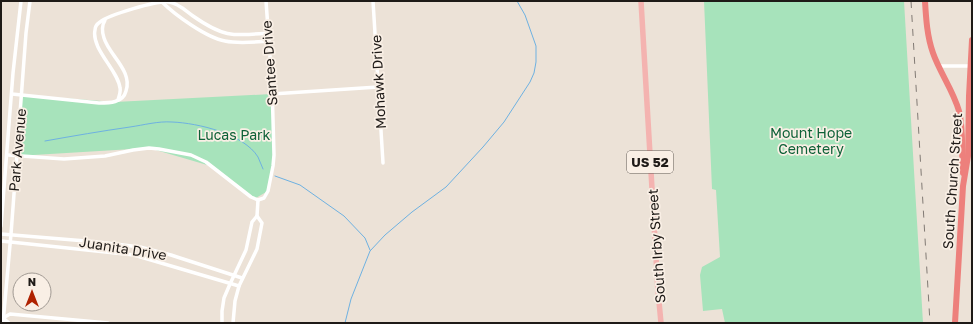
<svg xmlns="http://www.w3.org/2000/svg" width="973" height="324" viewBox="0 0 973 324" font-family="'Golos Text',sans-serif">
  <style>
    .green { fill: #a7e3bb }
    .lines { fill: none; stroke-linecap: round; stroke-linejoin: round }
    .stream { stroke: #6eb1e1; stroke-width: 1 }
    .street { stroke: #fff; stroke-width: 3.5 }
    .primary { stroke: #f4b3b0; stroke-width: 5.5 }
    .highway { stroke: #ed807c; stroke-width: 6 }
    .rail { stroke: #817a74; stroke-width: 1; stroke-dasharray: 7 7; stroke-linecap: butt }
    .labels { text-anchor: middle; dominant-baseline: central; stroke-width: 3.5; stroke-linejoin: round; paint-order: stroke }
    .shield { fill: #f9efe5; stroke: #605a55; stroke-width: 1 }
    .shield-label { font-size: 13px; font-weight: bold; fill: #1e1a17 }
    .street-label { font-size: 14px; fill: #1e1a17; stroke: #f9efe5 }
    .park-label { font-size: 14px; fill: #0d6137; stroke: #f9efe5 }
  </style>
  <rect width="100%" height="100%" fill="#ece2d7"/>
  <g class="green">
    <path d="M704,1H904L923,323H725L722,309L703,311L700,275L702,267L720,257L716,190L712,189Z"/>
    <path d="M272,94L274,155L268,191L254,199L214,167L149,148L17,156L22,95L115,102Z"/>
  </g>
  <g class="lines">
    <g class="stream">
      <path d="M45,141C73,136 102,131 130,127C144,125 158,121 172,122C198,123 244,134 258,157C260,161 261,165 263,169"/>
      <path d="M275,176L300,185L344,216L365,238L370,250"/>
      <path d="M345,323L351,299L370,251L385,235L412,212L446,187L483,147L504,122L530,82L534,73L536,62V46L525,15L517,1"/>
    </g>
    <g class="street">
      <path d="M373,1L383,163"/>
      <path d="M162,2C175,15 207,38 225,41C239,44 255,42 269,41"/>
      <path d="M938,66H971"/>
      <path d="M12,94L99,103C109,103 123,103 126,91C133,71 109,55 104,38C102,32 102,25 105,20"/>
      <path d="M272,94L378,87"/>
      <path d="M118,100C119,96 121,92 120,88C118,70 91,49 95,30C95,27 97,24 100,22C108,15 158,0 169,2C178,3 186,11 193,16C223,37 231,36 268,33"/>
      <path d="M8,155L64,159L105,156L133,150L149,148L159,149L191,155L206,162L251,197L258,200"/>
      <path d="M258,200L264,198L268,191L273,166L274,155L272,84L266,1"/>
      <path d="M1,226L13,73L21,1"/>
      <path d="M1,234L98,242L140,247L171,255L242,278"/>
      <path d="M1,241L134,255L239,286"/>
      <path d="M2,317L9,323"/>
      <path d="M3,318L10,314L108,323"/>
      <path d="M3,323L11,234L26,33L30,1"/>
      <path d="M222,323V311L224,298L230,284L246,250L252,222L257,216L258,200"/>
      <path d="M233,323L235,301L239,286L257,249L262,223L257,216"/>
    </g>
    <path class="primary" d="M641,1L658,291L661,323"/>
    <g class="highway">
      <path d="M925,1C926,18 927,36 933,53C940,73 953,90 959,111C964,131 961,152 963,173"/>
      <path d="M955,323L963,186L968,156L969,96L972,40"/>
    </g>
    <path class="rail" d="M911,1L930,323"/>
  </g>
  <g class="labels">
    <rect class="shield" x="627" y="151" width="46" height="22" rx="3"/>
    <g class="shield-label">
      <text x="650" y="162">US 52</text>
    </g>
    <g class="street-label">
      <text transform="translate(269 63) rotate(-94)">Santee Drive</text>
      <text transform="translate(378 82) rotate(-93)">Mohawk Drive</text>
      <text transform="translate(17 150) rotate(-85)">Park Avenue</text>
      <text transform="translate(952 181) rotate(-86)">South Church Street</text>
      <text transform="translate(656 246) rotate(-94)">South Irby Street</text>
      <text transform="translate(123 248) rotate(9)">Juanita Drive</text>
    </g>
    <g class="park-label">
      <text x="811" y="132">Mount Hope<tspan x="811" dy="16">Cemetery</tspan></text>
      <text x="234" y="134">Lucas Park</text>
    </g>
  </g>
  <rect width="973" height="324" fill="none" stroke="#1e1a17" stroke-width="4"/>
  <g transform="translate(32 292)"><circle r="19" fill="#f9efe5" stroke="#a19a93"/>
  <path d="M0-3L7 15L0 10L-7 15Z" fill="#af2201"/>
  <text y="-6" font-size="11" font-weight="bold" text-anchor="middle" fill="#1e1a17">N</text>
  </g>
</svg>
